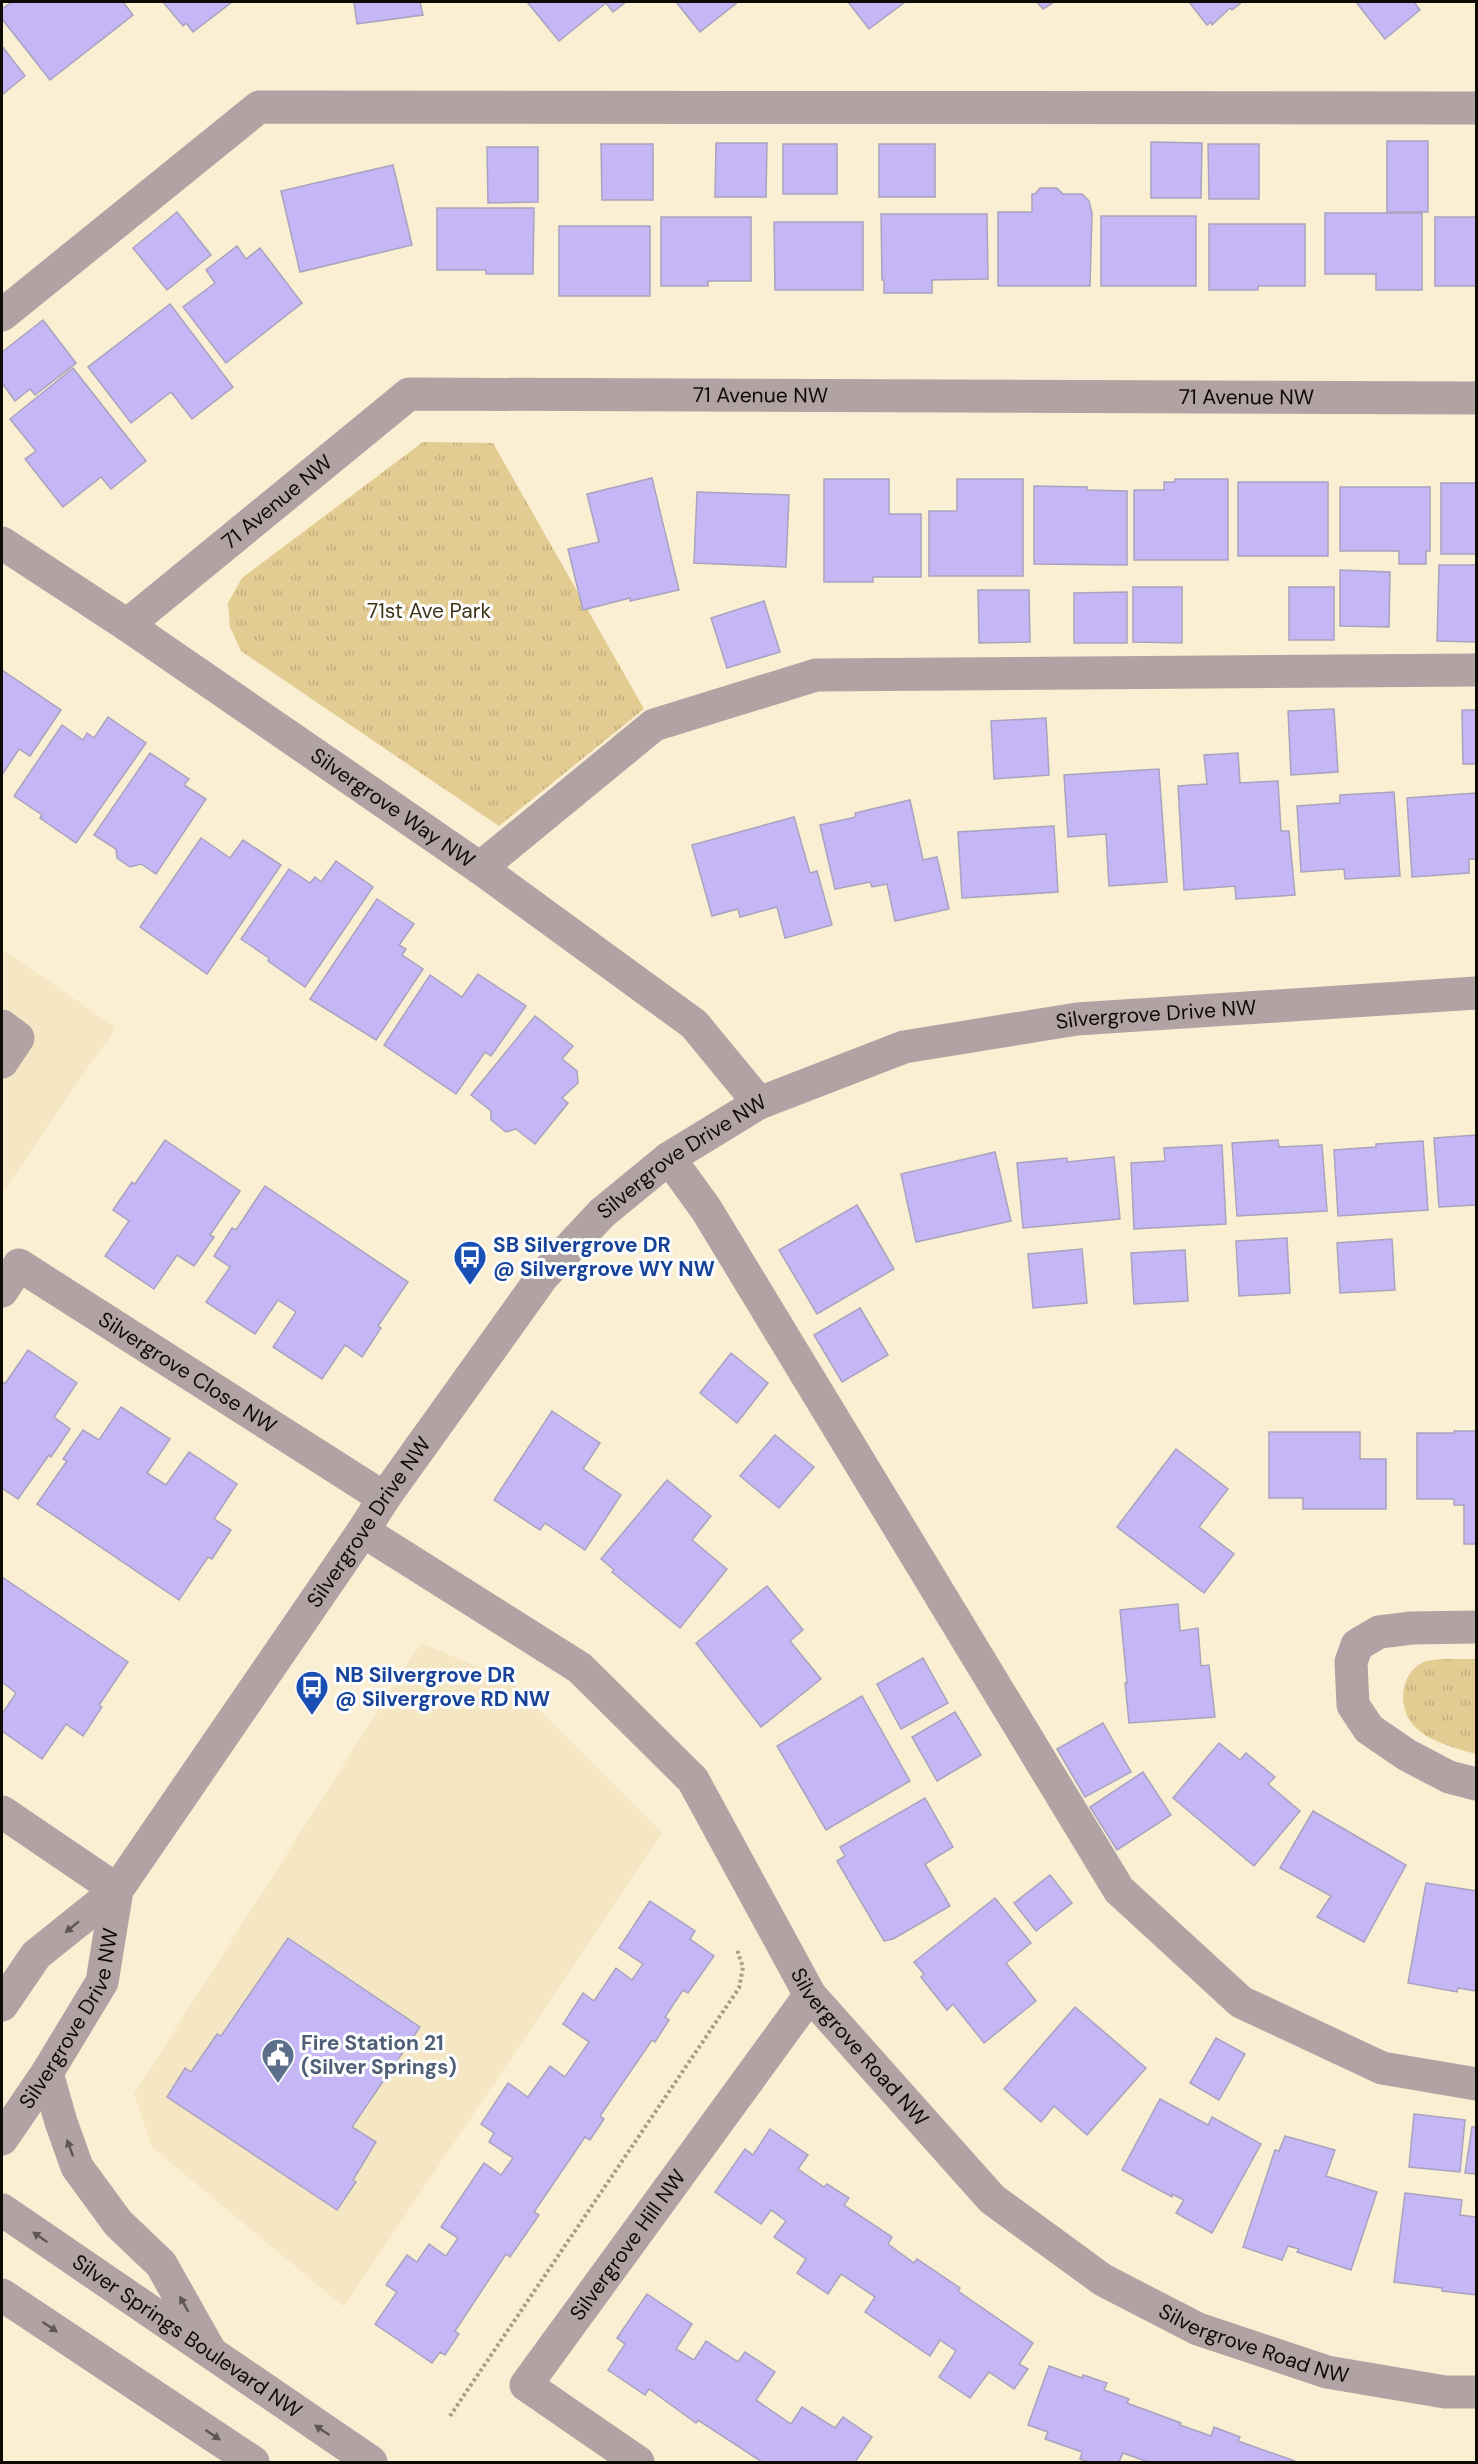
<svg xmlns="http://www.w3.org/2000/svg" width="1478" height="2464" viewBox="0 0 1478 2464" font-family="'DM Sans',sans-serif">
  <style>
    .built { fill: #f5e7c3 }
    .park { fill: url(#park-tufts) }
    .building { fill: #c5b6f5; stroke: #a8a3be; stroke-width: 1.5 }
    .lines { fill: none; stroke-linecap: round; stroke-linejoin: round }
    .path { stroke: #a59d88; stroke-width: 4; stroke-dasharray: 3 3; stroke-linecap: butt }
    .minor { stroke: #b1a2a3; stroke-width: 33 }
    .oneway { fill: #605653 }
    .labels { text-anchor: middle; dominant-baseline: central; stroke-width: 6; stroke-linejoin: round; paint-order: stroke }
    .street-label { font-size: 21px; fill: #0f0b03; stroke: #fdfdfd }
    .park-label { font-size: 21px; fill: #3f3417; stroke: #fdfdfd }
    .transit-label { font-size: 21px; font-weight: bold; fill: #164399; stroke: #fdfdfd; text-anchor: start }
    .service-label { font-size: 21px; font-weight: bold; fill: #4e5e75; stroke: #fdfdfd; text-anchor: start }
  </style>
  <defs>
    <pattern id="park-tufts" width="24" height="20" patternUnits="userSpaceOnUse" patternTransform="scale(1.5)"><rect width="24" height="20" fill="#e3cc92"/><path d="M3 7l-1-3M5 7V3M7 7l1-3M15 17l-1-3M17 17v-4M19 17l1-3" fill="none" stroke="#c2ae7c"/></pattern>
  </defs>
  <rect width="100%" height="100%" fill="#faefd3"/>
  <g class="built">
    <path d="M2,950L116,1027L2,1193Z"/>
    <path d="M421,1643L508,1679L662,1833L344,2307L152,2147L134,2094Z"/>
  </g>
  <g class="park">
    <path d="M423,442L493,443L644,709L499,826L241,651L230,627L228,603L242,578Z"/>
    <path d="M1441,1659H1476V1754C1457,1749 1431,1742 1416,1728C1398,1711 1398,1675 1422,1663C1427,1660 1435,1660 1441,1659Z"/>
  </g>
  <g class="building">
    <path d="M12,2H123L133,15L50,80L2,19V9Z"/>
    <path d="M163,2H232L193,32L186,23L183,26Z"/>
    <path d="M354,2H420L423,15L357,24Z"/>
    <path d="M527,2H626L613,12L606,3L559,41Z"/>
    <path d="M676,2H738L700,32Z"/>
    <path d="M848,2H905L869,29Z"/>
    <path d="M1037,2H1054L1043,9Z"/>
    <path d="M1189,2H1242L1232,10L1230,8L1212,25L1211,22L1207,25Z"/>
    <path d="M1356,2H1414L1420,10L1385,39Z"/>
    <path d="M2,46L25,76L2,95Z"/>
    <rect x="1387" y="141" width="41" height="71"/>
    <path d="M1151,142L1202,143L1201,198H1151Z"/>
    <path d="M716,143H767L766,197H715Z"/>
    <path d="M601,144H653V200H602Z"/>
    <rect x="783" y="144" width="54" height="50"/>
    <rect x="879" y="144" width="56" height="53"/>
    <path d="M1208,144H1259V199H1209Z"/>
    <path d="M487,147H538V202L488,203Z"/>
    <path d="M393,165L412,245L300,272L281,191Z"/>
    <path d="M1040,188H1057L1063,194H1082L1089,201L1092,213L1090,286H998V212H1032V194H1035Z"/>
    <path d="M437,208H534L533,274H486V270H437Z"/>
    <path d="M177,212L211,255L167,290L133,248Z"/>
    <path d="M1325,213H1422V290H1376V274H1325Z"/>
    <path d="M881,214H987L988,279L932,280V293H884V280H882Z"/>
    <rect x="1101" y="216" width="95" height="70"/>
    <path d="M661,217H751V281H708V286H661Z"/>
    <rect x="1435" y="217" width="41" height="69"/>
    <path d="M774,222H863V290H775Z"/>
    <path d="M1209,224H1305V286H1258V290H1209Z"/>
    <rect x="559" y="226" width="91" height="70"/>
    <path d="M237,246L246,259L260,248L302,303L226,363L183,307L215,283L206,270Z"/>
    <path d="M170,304L233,387L192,419L171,392L131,423L88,367Z"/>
    <path d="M43,320L76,363L35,395L30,389L15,401L2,383V352Z"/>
    <path d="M73,368L146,461L111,489L101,477L63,507L25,459L36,451L10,419Z"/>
    <path d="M652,478L679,590L630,601V598L583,610L568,549L599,542L587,494Z"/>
    <path d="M824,479H889V514H921V577H873V582H824Z"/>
    <path d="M957,479H1023V576H929V511H957Z"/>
    <path d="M1175,479H1228V560H1134V490H1164V482H1175Z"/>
    <rect x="1238" y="482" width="90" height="74"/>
    <rect x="1441" y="483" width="35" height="71"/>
    <path d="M1034,486L1087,487V490L1127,491V565L1034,564Z"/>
    <path d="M1340,487H1430V551H1426V564H1399V551H1340Z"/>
    <path d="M697,492L789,495L786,567L694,563Z"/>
    <path d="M1439,565H1476V642L1437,641Z"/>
    <path d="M1340,570L1390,572L1389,627L1340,626Z"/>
    <path d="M1133,587H1182V643L1133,642Z"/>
    <rect x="1289" y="587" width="45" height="53"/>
    <path d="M978,590H1029L1030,642L979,643Z"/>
    <path d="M1127,592V643H1074V593Z"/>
    <path d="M764,601L780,652L727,668L711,618Z"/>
    <path d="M2,670L61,710L30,756L19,749L2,775Z"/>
    <path d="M1334,709L1338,772L1291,775L1288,711Z"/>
    <path d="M1462,710H1476V764H1463Z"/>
    <path d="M108,717L146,743L76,843L40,818L42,815L14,796L62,725L83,740L87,733L94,738Z"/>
    <path d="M1046,718L1049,775L994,779L991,721Z"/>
    <path d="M150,753L189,779L184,785L206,799L156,874L141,864L130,867L117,858L116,849L94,835Z"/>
    <path d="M1238,753L1240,783L1278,781L1281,831H1289L1295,895L1236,899L1235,886L1184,890L1178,786L1207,784L1204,755Z"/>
    <path d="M1159,769L1167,882L1109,886L1106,834L1068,837L1064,775Z"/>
    <path d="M1394,792L1400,876L1345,879L1344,869L1301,872L1297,806L1340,803V795Z"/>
    <path d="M1476,793V859H1469V873L1412,877L1407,798Z"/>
    <path d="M910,800L923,860L937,857L949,909L895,921L887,884L872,887L870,882L835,889L820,825L856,817L855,813Z"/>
    <path d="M794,817L810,873L817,871L832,925L785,938L777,907L740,917L738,909L712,916L692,845Z"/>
    <path d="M1054,826L1058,892L962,898L958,832Z"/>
    <path d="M201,838L230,858L243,840L281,865L207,974L140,927Z"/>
    <path d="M336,861L373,887L305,987L268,961L269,958L241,939L289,869L310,883L315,877L321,882Z"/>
    <path d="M377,899L414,924L399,945L406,949L402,955L423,969L376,1040L310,999Z"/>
    <path d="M478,974L526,1006L491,1056L485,1052L456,1094L384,1045L430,975L462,997Z"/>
    <path d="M535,1016L573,1046L562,1059L577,1071L578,1083L562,1098L568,1103L535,1144L516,1129L506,1132L491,1120V1111L471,1095Z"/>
    <path d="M1476,1135V1205L1439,1207L1434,1138Z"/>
    <path d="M165,1140L240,1191L210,1235L214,1237L194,1266L177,1255L154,1289L105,1256L129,1221L113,1210L132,1182L135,1184Z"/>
    <path d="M1278,1140L1279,1147L1322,1145L1327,1211L1237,1216L1232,1143Z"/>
    <path d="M1423,1141L1428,1210L1338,1216L1334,1150L1376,1147V1144Z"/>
    <path d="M1222,1145L1226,1224L1134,1229L1131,1163L1165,1161L1164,1148Z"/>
    <path d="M995,1152L1011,1221L916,1242L901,1174Z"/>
    <path d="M1114,1157L1120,1219L1023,1228L1017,1163L1067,1158V1162Z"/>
    <path d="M265,1186L408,1282L378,1326L381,1328L362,1357L345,1345L322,1379L273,1347L296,1312L278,1300L255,1334L206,1302L230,1267L214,1256L232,1228L236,1230Z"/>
    <path d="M857,1205L894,1269L817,1314L779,1250Z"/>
    <path d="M1287,1238L1290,1293L1239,1296L1236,1241Z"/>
    <path d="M1392,1239L1395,1290L1340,1293L1337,1243Z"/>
    <path d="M1082,1249L1087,1303L1033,1308L1028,1254Z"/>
    <path d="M1185,1250L1188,1301L1134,1304L1131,1253Z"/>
    <path d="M860,1308L888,1355L842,1382L814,1335Z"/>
    <path d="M28,1350L77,1383L54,1417L70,1429L51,1457L49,1455L18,1499L2,1488V1381L5,1384Z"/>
    <path d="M731,1353L768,1383L737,1423L700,1393Z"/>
    <path d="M121,1407L170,1439L147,1473L166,1485L189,1452L237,1484L214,1519L231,1530L212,1559L208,1557L179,1600L37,1504L67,1461L63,1459L83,1430L99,1440Z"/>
    <path d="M552,1411L600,1443L583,1469L621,1495L585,1550L545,1523L540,1530L494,1500Z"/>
    <path d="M1454,1431H1476V1544H1464V1505H1454V1499H1417V1433H1454Z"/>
    <path d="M1269,1432H1360V1459H1386V1509H1303V1498H1269Z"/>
    <path d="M775,1435L814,1467L779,1508L740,1476Z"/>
    <path d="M1176,1449L1228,1489L1199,1527L1234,1554L1204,1593L1117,1527Z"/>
    <path d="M667,1480L711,1516L692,1540L727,1569L680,1628L612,1572L614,1570L601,1559Z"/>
    <path d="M2,1577L128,1662L99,1705L102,1707L83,1736L66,1724L42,1759L2,1731V1714L16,1693L2,1682Z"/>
    <path d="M767,1586L803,1630L790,1641L821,1679L761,1727L696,1643Z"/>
    <path d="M1178,1604L1180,1631L1198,1628L1201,1666L1209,1665L1215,1717L1129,1723L1125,1683H1127L1120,1610Z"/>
    <path d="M923,1658L948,1703L901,1729L877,1684Z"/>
    <path d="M862,1696L910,1781L826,1830L777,1746Z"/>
    <path d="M955,1712L981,1755L937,1781L912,1737Z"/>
    <path d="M1103,1723L1131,1772L1085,1797L1057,1749Z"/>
    <path d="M1219,1743L1240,1760L1246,1753L1275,1777L1268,1784L1300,1811L1254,1866L1173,1798Z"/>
    <path d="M1143,1772L1171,1815L1117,1850L1090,1807Z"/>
    <path d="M925,1798L953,1847L925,1864L950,1906L893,1939L884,1941L837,1861L845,1856L840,1847Z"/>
    <path d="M1313,1811L1406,1865L1364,1942L1317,1917L1331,1896L1280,1868Z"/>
    <path d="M1050,1875L1072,1903L1036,1931L1014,1903Z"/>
    <path d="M1426,1883L1476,1891V1991L1458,1988L1457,1992L1408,1983Z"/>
    <path d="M995,1898L1031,1943L1006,1963L1036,2001L984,2043L953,2004L947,2010L921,1977L924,1974L914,1962Z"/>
    <path d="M650,1901L695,1931L690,1939L714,1956L688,1993L683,1990L665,2017L669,2020L655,2042L652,2040L600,2116L604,2119L590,2140L585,2137L534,2212L539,2215L510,2257L506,2254L455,2331L459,2334L445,2355L440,2352L432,2363L375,2324L397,2292L386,2285L407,2255L417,2262L429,2244L446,2256L458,2238L441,2227L484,2163L501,2175L513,2158L489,2142L494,2133L481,2124L508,2083L528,2097L550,2066L565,2077L589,2042L563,2024L583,1993L594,2001L616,1968L632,1980L643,1964L619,1948Z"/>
    <path d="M288,1938L420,2027L352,2127L376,2142L353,2180L356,2182L337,2210L167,2097L185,2068L191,2072L217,2034L221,2036Z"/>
    <path d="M1075,2007L1146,2068L1087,2135L1054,2106L1041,2122L1004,2089Z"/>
    <path d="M1216,2038L1245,2054L1219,2100L1190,2083Z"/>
    <path d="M1160,2099L1208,2125L1212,2117L1261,2144L1212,2233L1176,2213L1184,2200L1172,2194V2197L1122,2170Z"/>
    <path d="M1414,2114L1465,2120L1460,2172L1409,2167Z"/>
    <path d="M1472,2127H1476V2174L1465,2173Z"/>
    <path d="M770,2129L808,2155L798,2169L824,2187L827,2184L849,2198L844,2205L892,2237L888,2244L914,2263L917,2259L960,2288L958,2291L1033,2343L1019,2364L1028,2369L1014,2389L989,2372L970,2398L939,2377L956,2351L940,2340L930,2356L865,2312L875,2297L841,2274L828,2294L797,2273L806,2259L774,2237L786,2221L771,2210L761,2224L715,2192L745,2149L753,2155Z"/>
    <path d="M1285,2136L1335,2150L1326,2176L1377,2192L1351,2270L1297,2252L1299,2249L1288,2246L1282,2260L1243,2247L1275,2150L1279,2151Z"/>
    <path d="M1405,2193L1462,2200L1460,2215L1476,2217V2295L1442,2291V2288L1394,2282Z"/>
    <path d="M647,2294L692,2324L676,2349L694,2360L706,2341L738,2362L745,2352L775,2372L756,2400L791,2424L802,2407L835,2428L843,2417L872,2437L855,2462H762L698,2420L696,2423L649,2389L645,2395L608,2370L625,2344L617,2338Z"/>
    <path d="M1049,2366L1082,2378L1083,2375L1107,2383L1104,2390L1129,2399L1127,2403L1181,2423L1180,2425L1211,2436L1214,2427L1240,2437L1238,2441L1295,2461L1148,2462L1123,2453L1119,2462H1089L1080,2459L1082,2452L1045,2439L1048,2432L1028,2425Z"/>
  </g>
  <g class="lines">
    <path class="path" d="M450,2416L739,1988L743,1967L737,1950"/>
    <g class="minor">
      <path d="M2,315L259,107L1476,108"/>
      <path id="s1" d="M2,543L127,625L480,868L694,1024L759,1103"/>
      <path id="s2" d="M127,625L409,394L1476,398"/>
      <path d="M480,868L654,725L816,675L1476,670"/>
      <path d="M2,1026L18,1038L2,1062"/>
      <path d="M669,1158L706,1209L1119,1890L1241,2002L1382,2068L1476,2084"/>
      <path id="s3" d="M2,1291L19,1265L384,1498"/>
      <path id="s4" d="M363,1531L580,1668L693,1780L810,1995L992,2199L1103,2280L1198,2329L1327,2372L1445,2392H1476"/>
      <path d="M1476,1627L1412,1628L1379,1632L1357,1645L1351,1662L1353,1705L1369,1729L1407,1755L1449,1777L1476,1784"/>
      <path d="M2,1812L117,1890"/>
      <path id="s5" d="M2,2005L36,1955L117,1890L363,1531L384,1498L543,1276L602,1213L669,1158L759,1103L904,1047L1077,1019L1476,993"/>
      <path d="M47,2073L61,2122L77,2167L118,2223L161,2264L209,2349"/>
      <path id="s6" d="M2,2139L47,2073L102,1982L117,1890"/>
      <path id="s7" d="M2,2210L371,2462"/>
      <path d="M2,2295L253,2462"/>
      <path id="s8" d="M638,2462L526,2385L810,1995"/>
    </g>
  </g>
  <defs><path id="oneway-solid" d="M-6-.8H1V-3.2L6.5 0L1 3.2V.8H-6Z" transform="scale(1.5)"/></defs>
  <g class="oneway">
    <use href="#oneway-solid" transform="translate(72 1927) rotate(141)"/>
    <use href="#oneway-solid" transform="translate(70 2148) rotate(-110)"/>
    <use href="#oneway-solid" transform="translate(40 2237) rotate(-145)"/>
    <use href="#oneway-solid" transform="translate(184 2304) rotate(-119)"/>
    <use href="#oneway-solid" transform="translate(50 2327) rotate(34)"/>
    <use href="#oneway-solid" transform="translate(322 2430) rotate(-146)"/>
    <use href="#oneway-solid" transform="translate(213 2435) rotate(34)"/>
  </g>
  <defs>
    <symbol id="bus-pin" viewBox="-11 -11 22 30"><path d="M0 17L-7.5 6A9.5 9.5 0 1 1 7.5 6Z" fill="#1a4fb4" stroke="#fdfdfd"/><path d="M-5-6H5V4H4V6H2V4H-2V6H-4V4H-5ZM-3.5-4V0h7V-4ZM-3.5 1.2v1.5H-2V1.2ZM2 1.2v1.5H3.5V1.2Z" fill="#fff"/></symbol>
    <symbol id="civic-pin" viewBox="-11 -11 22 30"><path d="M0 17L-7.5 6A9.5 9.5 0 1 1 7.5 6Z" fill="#5c6f8a" stroke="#fdfdfd"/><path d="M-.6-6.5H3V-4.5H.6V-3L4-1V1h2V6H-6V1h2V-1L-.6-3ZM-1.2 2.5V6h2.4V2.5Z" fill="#fff"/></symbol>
  </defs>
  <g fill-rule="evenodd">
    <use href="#bus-pin" x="451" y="1238" width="38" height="52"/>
    <use href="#bus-pin" x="293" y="1668" width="38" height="52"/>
    <use href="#civic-pin" x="259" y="2036" width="38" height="52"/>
  </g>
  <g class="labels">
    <g class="street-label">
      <text stroke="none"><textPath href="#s2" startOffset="716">71 Avenue NW</textPath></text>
      <text stroke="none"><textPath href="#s2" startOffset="1202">71 Avenue NW</textPath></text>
      <text stroke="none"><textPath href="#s2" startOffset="194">71 Avenue NW</textPath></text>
      <text stroke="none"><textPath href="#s1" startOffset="472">Silvergrove Way NW</textPath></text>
      <text stroke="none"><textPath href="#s5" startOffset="1600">Silvergrove Drive NW</textPath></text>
      <text stroke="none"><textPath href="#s5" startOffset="1096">Silvergrove Drive NW</textPath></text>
      <text stroke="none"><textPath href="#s3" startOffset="231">Silvergrove Close NW</textPath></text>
      <text stroke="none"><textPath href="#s5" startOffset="610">Silvergrove Drive NW</textPath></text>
      <text stroke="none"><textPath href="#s6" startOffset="140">Silvergrove Drive NW</textPath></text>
      <text stroke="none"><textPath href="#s4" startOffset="732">Silvergrove Road NW</textPath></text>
      <text stroke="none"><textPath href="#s8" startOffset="309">Silvergrove Hill NW</textPath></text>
      <text stroke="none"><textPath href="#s7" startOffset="224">Silver Springs Boulevard NW</textPath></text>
      <text stroke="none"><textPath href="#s4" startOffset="1236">Silvergrove Road NW</textPath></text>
    </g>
    <g class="park-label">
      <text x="429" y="611">71st Ave Park</text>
    </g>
    <g class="transit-label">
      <text x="493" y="1245">SB Silvergrove DR<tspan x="493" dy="24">@ Silvergrove WY NW</tspan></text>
      <text x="335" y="1675">NB Silvergrove DR<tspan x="335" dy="24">@ Silvergrove RD NW</tspan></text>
    </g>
    <g class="service-label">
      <text x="301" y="2043">Fire Station 21<tspan x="301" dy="24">(Silver Springs)</tspan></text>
    </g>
  </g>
  <rect width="1478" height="2464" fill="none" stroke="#0f0b03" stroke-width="6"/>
</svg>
